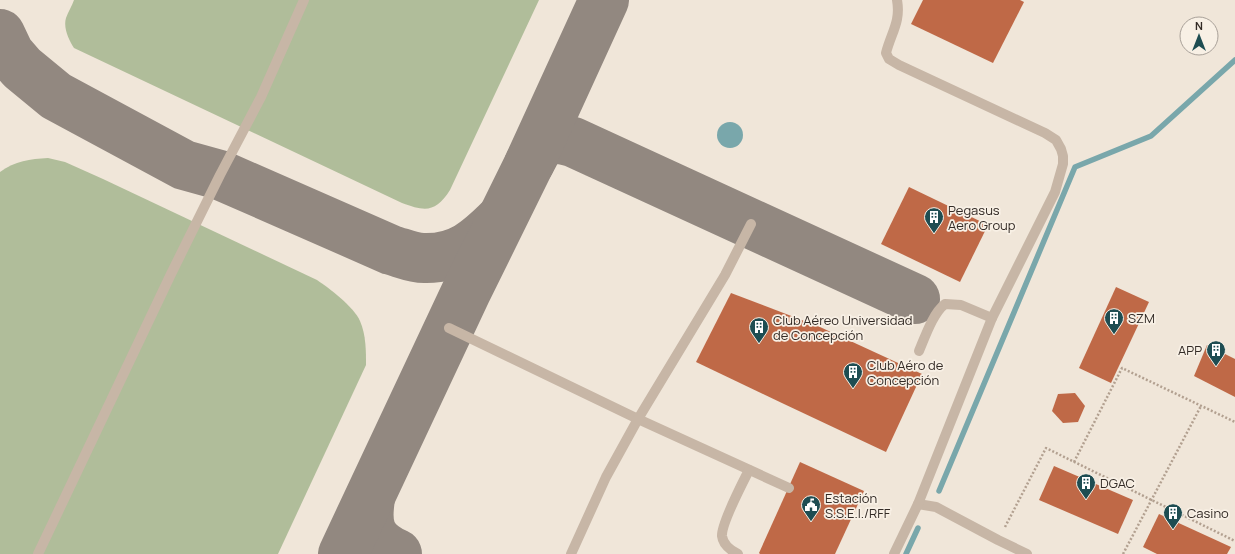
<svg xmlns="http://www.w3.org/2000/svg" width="1235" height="554" viewBox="0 0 1235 554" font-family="Manrope,sans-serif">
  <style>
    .green { fill: #b0bd9a }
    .water { fill: #79a7ab }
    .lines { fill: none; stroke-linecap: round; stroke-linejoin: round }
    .stream { stroke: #79a7ab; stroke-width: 5.5 }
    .taxiway { stroke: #928880; stroke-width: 50 }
    .building { fill: #bf6947 }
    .path { stroke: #b2a090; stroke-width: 2.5; stroke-dasharray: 2 2; stroke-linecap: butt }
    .service { stroke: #c7b6a6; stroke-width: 10 }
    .labels { text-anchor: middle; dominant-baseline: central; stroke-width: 3.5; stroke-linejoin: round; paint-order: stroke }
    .poi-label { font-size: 13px; fill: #332b26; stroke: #f8f0e5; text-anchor: start }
  </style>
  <rect width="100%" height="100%" fill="#f0e6d9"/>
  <g class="green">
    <path d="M74,0H539L450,190C436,212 426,212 402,203L74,48C69,40 63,28 66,18C68,12 72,6 74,0Z"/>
    <path d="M48,158L65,162L103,179L317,280C329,288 354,307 360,321C366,335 366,350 366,365L278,554H0V172C15,161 30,159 48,158Z"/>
  </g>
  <circle class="water" cx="730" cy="135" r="13"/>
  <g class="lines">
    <g class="stream">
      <path d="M939,491L1075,167L1151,136L1235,60"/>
      <path d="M906,554L918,528"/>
    </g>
    <g class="taxiway">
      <path d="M0,34L9,53L22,68L56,96L184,165L220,175L391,250C402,253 413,258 424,258C459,259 478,242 501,219"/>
      <path d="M529,164C532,159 538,146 542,142C550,135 564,140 573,142L915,299"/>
      <path d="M370,498C366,526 369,541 397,554"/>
      <path d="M343,554L466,292L529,164L604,0"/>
    </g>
  </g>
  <g class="building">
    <path d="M923,0H1020L1024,2L993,63L911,24Z"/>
    <path d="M909,187L988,225L960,282L881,244Z"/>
    <path d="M1116,287L1149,302L1111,383L1079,368Z"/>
    <path d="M731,293L820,327L922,374L886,452L784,404L696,362Z"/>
    <path d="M1207,345L1235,359V397L1194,376Z"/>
    <path d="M1075,393L1085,406L1078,422L1063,423L1052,411L1058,394Z"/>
    <path d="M800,462L864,491L835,554H760L759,553Z"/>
    <path d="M1054,466L1133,500L1118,534L1039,500Z"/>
    <path d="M1159,514L1231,547L1227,554H1157L1143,547Z"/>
  </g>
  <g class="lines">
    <g class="path">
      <path d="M1074,462L1122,368L1235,422"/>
      <path d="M1005,527L1046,448L1235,541"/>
      <path d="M1123,554L1201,406"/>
    </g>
    <g class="service">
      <path d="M449,328L638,419L789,488"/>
      <path d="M919,351C925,337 933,313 945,304L961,305L992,318"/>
      <path d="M918,504L936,507L998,540L1027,554"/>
      <path d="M38,554L171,274L220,175L261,97L304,0"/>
      <path d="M571,554L606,477L638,419L725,275L751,224"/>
      <path d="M738,554C730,550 723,545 722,536C721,524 743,482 749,470"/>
      <path d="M894,554L918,504L992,318L1055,192L1063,164V156L1061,149L1056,140L1045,133L899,65L889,59L886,53C891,33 901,22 897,0"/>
    </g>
  </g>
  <defs>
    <symbol id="building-pin" viewBox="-11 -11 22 30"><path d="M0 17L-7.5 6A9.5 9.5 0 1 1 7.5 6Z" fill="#1e4d52" stroke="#f8f0e5"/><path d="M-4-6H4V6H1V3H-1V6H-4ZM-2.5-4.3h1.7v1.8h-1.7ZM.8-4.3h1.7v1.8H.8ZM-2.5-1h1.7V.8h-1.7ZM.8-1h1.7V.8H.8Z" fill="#fff"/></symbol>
    <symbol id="civic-pin" viewBox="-11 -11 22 30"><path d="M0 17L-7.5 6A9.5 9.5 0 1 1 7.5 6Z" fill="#1e4d52" stroke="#f8f0e5"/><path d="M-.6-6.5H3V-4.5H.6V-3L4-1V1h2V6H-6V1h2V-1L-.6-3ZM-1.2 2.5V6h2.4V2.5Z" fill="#fff"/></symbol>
  </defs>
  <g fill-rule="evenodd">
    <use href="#building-pin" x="923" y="206" width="22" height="30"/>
    <use href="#building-pin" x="1103" y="307" width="22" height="30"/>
    <use href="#building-pin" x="748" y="316" width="22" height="30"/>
    <use href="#building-pin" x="1205" y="339" width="22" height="30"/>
    <use href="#building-pin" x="842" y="361" width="22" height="30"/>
    <use href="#building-pin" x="1075" y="472" width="22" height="30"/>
    <use href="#civic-pin" x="800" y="494" width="22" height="30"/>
    <use href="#building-pin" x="1162" y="502" width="22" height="30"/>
  </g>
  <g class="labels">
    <g class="poi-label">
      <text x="948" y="210">Pegasus<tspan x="948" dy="15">Aero Group</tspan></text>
      <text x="1128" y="318">SZM</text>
      <text x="773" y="320">Club Aéreo Universidad<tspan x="773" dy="15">de Concepción</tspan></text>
      <text x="1202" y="350" text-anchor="end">APP</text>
      <text x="867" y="365">Club Aéro de<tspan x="867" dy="15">Concepción</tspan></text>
      <text x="1100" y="483">DGAC</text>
      <text x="825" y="498">Estación<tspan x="825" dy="15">S.S.E.I./RFF</tspan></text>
      <text x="1187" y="513">Casino</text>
    </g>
  </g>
  <g transform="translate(1199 36)"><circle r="19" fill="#f8f0e5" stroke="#a9a199"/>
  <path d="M0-3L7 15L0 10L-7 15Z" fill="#1e4d52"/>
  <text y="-6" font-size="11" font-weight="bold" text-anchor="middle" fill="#332b26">N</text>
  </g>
</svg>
